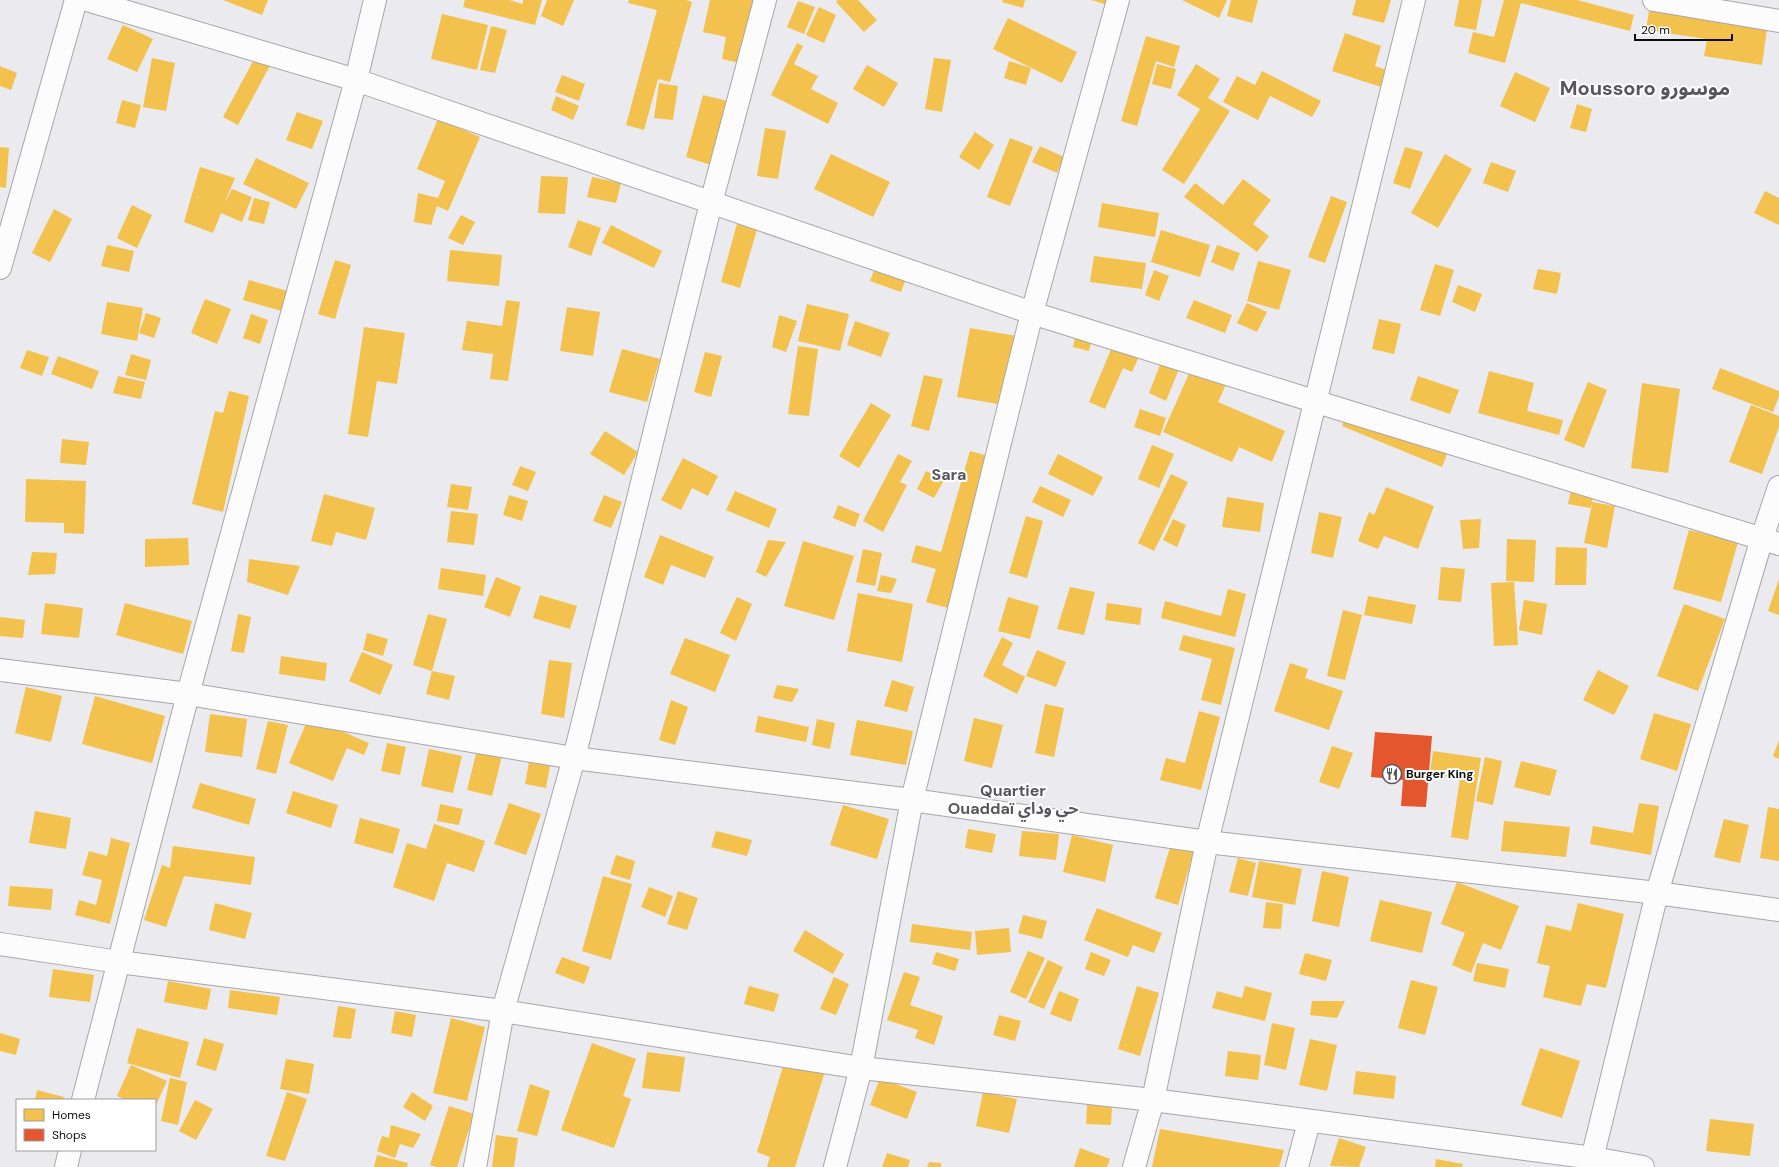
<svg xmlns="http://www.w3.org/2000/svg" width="1779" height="1167" viewBox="0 0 1779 1167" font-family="'DM Sans','Noto Sans Arabic',sans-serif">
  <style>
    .homes { fill: #f2c14e }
    .shops { fill: #e4572e }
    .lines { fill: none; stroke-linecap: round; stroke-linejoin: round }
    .street-casing { stroke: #a7a6aa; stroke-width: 24 }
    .street { stroke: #fcfcfc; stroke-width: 22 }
    .labels { text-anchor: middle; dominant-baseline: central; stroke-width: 4; stroke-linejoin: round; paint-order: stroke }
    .poi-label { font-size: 12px; font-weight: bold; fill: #0c0c0e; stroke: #fff; text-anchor: start }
    .district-label { font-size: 16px; font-weight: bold; fill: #58565c; stroke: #fff }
    .town-label { font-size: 20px; font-weight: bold; fill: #58565c; stroke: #fff }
  </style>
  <rect width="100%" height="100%" fill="#ebeaee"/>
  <g class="homes">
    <path d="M223,0H268L262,15Z"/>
    <path d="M465,0H509L523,4V0H542L535,25L463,7Z"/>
    <path d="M547,0H574L563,26L541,16Z"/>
    <path d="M629,0H686L692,2L670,82L658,79L644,130L626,125L657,10L628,3Z"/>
    <path d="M710,0H754L740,63L722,59L726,37L703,32Z"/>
    <path d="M838,0H858L877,20L864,32L836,2Z"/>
    <path d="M1003,0H1025L1023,8L1002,2Z"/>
    <path d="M1091,0H1106L1105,4Z"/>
    <path d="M1182,0H1227L1219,18Z"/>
    <path d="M1231,0H1258L1252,23L1227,16Z"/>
    <path d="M1356,0H1391L1384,23L1352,15Z"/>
    <path d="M1459,0H1482L1476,30L1454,26Z"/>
    <path d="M1504,0H1577L1634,15L1630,31L1521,3L1505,63L1468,53L1473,32L1494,37Z"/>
    <path d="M798,1L815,7L804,34L787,27Z"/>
    <path d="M819,7L836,15L824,43L806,35Z"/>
    <path d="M1649,11L1767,29L1762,65L1704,56L1707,39L1646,30Z"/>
    <path d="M442,14L488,25L477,70L431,59Z"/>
    <path d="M1008,18L1077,52L1062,83L993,49Z"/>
    <path d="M123,25L153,39L137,72L107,59Z"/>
    <path d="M491,26L507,30L495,73L480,70Z"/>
    <path d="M1345,33L1381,46L1375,66L1390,71L1384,88L1332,71Z"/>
    <path d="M1146,36L1180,46L1174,67L1156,61L1137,126L1121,121Z"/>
    <path d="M797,43L803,46L794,64L818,76L811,89L838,103L828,124L771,95Z"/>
    <path d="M257,54L272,62L238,125L223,117Z"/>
    <path d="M152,58L175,63L166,111L143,107Z"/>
    <path d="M934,58L951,60L942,112L925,109Z"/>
    <path d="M1009,61L1031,68L1026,85L1004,78Z"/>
    <path d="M1157,64L1176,69L1171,89L1152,84Z"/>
    <path d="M1196,64L1220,79L1208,98L1230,111L1184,184L1162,170L1200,109L1177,95Z"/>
    <path d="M867,65L898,83L884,107L853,89Z"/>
    <path d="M0,66L17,73L11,90L0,86Z"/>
    <path d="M1262,71L1321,101L1312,117L1270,96L1258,120L1223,102L1237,76L1255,85Z"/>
    <path d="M1515,72L1550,88L1535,122L1500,106Z"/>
    <path d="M562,75L585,84L579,101L555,92Z"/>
    <path d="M659,83L678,86L673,120L654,118Z"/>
    <path d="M703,95L728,101L711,165L686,157Z"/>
    <path d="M556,96L579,106L573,120L551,110Z"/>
    <path d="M122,100L141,105L135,128L116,123Z"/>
    <path d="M1577,104L1592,109L1586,132L1570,128Z"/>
    <path d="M297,112L323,121L312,149L286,140Z"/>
    <path d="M438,119L480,137L448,211L437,206L431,225L414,222L418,193L438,198L445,181L417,169Z"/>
    <path d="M765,128L786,131L778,179L757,176Z"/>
    <path d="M975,132L994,145L979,170L959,157Z"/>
    <path d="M1010,138L1033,147L1010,206L987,197Z"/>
    <path d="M1040,146L1064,157L1057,173L1032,162Z"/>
    <path d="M0,147L9,148L6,188L0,187Z"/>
    <path d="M1405,147L1423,152L1410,189L1393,183Z"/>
    <path d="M831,154L890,182L873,217L814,189Z"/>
    <path d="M1445,154L1472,169L1438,228L1411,213Z"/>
    <path d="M256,158L309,183L296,209L243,184Z"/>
    <path d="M1491,162L1516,171L1508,192L1483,183Z"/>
    <path d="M200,167L235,178L224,204L232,189L252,197L242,222L221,213L213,233L184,222Z"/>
    <path d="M541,176L568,177L565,214L538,213Z"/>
    <path d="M592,177L621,183L616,203L587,197Z"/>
    <path d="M1243,179L1271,200L1253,224L1269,236L1257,252L1184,197L1195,183L1223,205Z"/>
    <path d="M1765,191L1779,198V225L1754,213Z"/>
    <path d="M1331,196L1347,202L1325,263L1308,257Z"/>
    <path d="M254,198L270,202L264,224L248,220Z"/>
    <path d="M1102,203L1159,213L1155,237L1098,227Z"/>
    <path d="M132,205L152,215L137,248L117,238Z"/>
    <path d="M54,209L72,219L50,262L32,253Z"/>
    <path d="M461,215L475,222L463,245L448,238Z"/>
    <path d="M578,220L601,228L591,256L568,247Z"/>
    <path d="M738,220L758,226L740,288L721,282Z"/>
    <path d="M611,225L662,251L654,268L602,243Z"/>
    <path d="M1161,230L1210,245L1200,277L1151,262Z"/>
    <path d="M107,245L134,251L129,272L101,266Z"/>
    <path d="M1217,245L1240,253L1233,271L1211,262Z"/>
    <path d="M450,250L502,255L499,286L447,281Z"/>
    <path d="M1094,256L1146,263L1142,289L1090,282Z"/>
    <path d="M335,260L351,265L335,319L318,314Z"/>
    <path d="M1258,261L1291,270L1279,310L1247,301Z"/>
    <path d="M877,262L908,273L901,292L870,281Z"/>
    <path d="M1435,264L1454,270L1440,316L1420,310Z"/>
    <path d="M1538,269L1561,273L1557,294L1533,289Z"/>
    <path d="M1154,270L1169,276L1159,301L1145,295Z"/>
    <path d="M249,280L291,292L285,312L243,300Z"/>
    <path d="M1458,285L1482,294L1475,312L1452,302Z"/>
    <path d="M205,299L231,309L217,344L191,333Z"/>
    <path d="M506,300L520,302L508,381L490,379L493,354L462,350L467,321L502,326Z"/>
    <path d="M1194,300L1232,315L1225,333L1186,318Z"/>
    <path d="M107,302L143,308L137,341L101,334Z"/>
    <path d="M1247,303L1267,312L1257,332L1237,323Z"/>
    <path d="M807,304L849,314L840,351L798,341Z"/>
    <path d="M567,307L600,312L593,356L560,351Z"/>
    <path d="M146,313L161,318L154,338L139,333Z"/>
    <path d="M251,314L268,320L260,344L243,338Z"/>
    <path d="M779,315L797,321L786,352L772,347Z"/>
    <path d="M1079,318L1096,322L1089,351L1073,347Z"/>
    <path d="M1379,319L1401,324L1394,354L1372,349Z"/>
    <path d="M855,321L890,333L881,357L847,345Z"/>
    <path d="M364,327L405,333L397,384L377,381L368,437L348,434Z"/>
    <path d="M970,328L1017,336L1004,405L957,397Z"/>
    <path d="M1115,340L1141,352L1132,372L1123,368L1105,409L1089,402Z"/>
    <path d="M798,346L818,349L809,416L788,414Z"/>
    <path d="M622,349L660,359L647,402L609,392Z"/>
    <path d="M27,350L49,357L42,376L20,368Z"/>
    <path d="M705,352L722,356L711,397L694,392Z"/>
    <path d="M131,354L151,360L146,380L125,375Z"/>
    <path d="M58,356L99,371L92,389L51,374Z"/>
    <path d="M1161,362L1179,369L1166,401L1149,393Z"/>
    <path d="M1192,367L1227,382L1218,402L1285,431L1272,462L1239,447L1232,462L1163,432Z"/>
    <path d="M1720,368L1779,391V396L1773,412L1712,389Z"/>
    <path d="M1489,371L1534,383L1527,411L1563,420L1559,435L1478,413Z"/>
    <path d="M924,375L943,379L929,431L911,426Z"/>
    <path d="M118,376L145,382L141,399L113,393Z"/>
    <path d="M1418,376L1459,390L1450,414L1410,400Z"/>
    <path d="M1588,382L1607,390L1584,448L1564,440Z"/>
    <path d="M1642,383L1680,389L1668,473L1631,468Z"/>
    <path d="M229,391L249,396L223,512L192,504L215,411L223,413Z"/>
    <path d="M871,403L891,415L859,468L839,456Z"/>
    <path d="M1751,405L1779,416V427L1762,474L1729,462Z"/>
    <path d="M1349,408L1449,449L1442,467L1342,426Z"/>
    <path d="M1140,409L1166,418L1160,436L1134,427Z"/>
    <path d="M605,431L638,452L624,475L590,454Z"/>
    <path d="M62,439L89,442L86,465L60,463Z"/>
    <path d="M1152,445L1174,454L1159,488L1138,479Z"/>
    <path d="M970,451L992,457L948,608L926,602L936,569L911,562L916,545L941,552Z"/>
    <path d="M898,454L912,461L900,482L907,485L883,532L863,521Z"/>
    <path d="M1058,454L1103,477L1093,496L1048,474Z"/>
    <path d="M683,458L718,476L708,496L692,488L681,510L661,500Z"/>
    <path d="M520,466L536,472L528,491L512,485Z"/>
    <path d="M926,471L944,480L934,498L917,489Z"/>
    <path d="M1171,474L1188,482L1154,551L1138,543Z"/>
    <path d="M26,479L86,481L84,534L64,533V523L25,522Z"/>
    <path d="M451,484L472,487L468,510L447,507Z"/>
    <path d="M1040,486L1071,500L1063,517L1032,502Z"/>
    <path d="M1572,486L1594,490L1592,502L1615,506L1607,548L1584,543L1592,504L1590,508L1568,504Z"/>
    <path d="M1386,487L1434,506L1418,549L1384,536L1378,549L1358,541L1369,512L1374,515Z"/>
    <path d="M735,491L777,509L769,528L726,510Z"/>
    <path d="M324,494L375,508L366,540L336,532L332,546L311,541Z"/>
    <path d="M509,495L528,501L522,521L503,515Z"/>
    <path d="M604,495L622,502L611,528L593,521Z"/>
    <path d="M1227,497L1264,503L1260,532L1222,527Z"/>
    <path d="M838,505L860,514L855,527L833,518Z"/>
    <path d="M451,511L478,514L474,545L447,542Z"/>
    <path d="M1319,512L1342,517L1333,558L1311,553Z"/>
    <path d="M1026,516L1043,521L1027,578L1009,573Z"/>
    <path d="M1173,519L1186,525L1177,547L1163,540Z"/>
    <path d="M1481,519L1479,548L1463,549L1460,520Z"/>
    <path d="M1689,530L1738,542L1721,602L1673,589Z"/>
    <path d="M660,535L714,557L705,578L671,565L663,585L644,577Z"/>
    <path d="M188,538L189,565L145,567V539Z"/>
    <path d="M1507,539L1536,540L1534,582L1506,581Z"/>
    <path d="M768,540L786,542L766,577L756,572Z"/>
    <path d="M803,541L854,556L834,620L784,606Z"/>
    <path d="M1556,547L1587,548L1586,585H1555Z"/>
    <path d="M863,549L882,553L875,586L856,582Z"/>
    <path d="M32,552L57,553L55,574L28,575Z"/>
    <path d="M249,559L300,566L288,595L247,582Z"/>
    <path d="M1441,567L1465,569L1461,602L1438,600Z"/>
    <path d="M441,568L486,575L483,596L438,589Z"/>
    <path d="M881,575L897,579L891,593L877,591Z"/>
    <path d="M496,577L521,587L510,617L484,607Z"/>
    <path d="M1779,579V615L1768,611Z"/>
    <path d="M1514,582L1518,645L1494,646L1491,583Z"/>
    <path d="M1070,587L1095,592L1084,635L1057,629Z"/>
    <path d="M1228,589L1246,594L1235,637L1161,618L1165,601L1221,616Z"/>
    <path d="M858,593L913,604L902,662L847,651Z"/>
    <path d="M540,595L577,606L570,629L533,618Z"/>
    <path d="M1368,596L1416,605L1412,624L1364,615Z"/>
    <path d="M737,597L752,604L736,641L720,633Z"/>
    <path d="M1008,597L1039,606L1030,639L998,631Z"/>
    <path d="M1524,600L1547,604L1542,635L1519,630Z"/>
    <path d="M45,603L83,608L79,638L41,634Z"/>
    <path d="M125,603L192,621L183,654L116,635Z"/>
    <path d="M1107,603L1142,608L1140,625L1105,620Z"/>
    <path d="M1684,604L1725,619L1698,691L1657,676Z"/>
    <path d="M1343,610L1362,615L1345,680L1327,676Z"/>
    <path d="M238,614L251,617L244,653L231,651Z"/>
    <path d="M428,614L447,619L432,671L455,676L449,700L426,694L432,671L413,665Z"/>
    <path d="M0,617L25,620L23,638L0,636Z"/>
    <path d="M367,633L388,639L383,656L363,650Z"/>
    <path d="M1183,635L1235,648L1221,705L1201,700L1212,659L1179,650Z"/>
    <path d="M1002,637L1013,643L1002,665L1025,677L1017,694L983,676Z"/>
    <path d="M685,638L730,655L715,692L670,674Z"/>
    <path d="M1037,650L1066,662L1056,687L1026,676Z"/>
    <path d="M362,652L393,665L380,695L349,681Z"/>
    <path d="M281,656L327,663L325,681L279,674Z"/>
    <path d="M549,660L572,663L564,718L541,714Z"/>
    <path d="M1290,663L1308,669L1305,678L1343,691L1329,730L1274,711Z"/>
    <path d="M1598,670L1629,686L1614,715L1583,700Z"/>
    <path d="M892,680L914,687L907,712L884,706Z"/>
    <path d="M777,685L799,689L792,702L773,698Z"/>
    <path d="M26,687L62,696L51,742L15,733Z"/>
    <path d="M95,696L165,716L152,763L82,744Z"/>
    <path d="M671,700L688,707L675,745L659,740Z"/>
    <path d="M1045,704L1064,708L1054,757L1035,753Z"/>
    <path d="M1199,711L1220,717L1201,790L1160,780L1166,758L1185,763Z"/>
    <path d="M1654,713L1691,724L1677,771L1640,759Z"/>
    <path d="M210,714L247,719L242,757L205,752Z"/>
    <path d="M758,716L809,727L806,742L755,732Z"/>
    <path d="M309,717L369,743L364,755L347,748L333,781L289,763Z"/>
    <path d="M974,718L1003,725L992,768L964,761Z"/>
    <path d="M817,719L835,723L830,749L812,745Z"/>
    <path d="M857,720L913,731L906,765L850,755Z"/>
    <path d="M268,721L288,725L276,774L256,769Z"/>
    <path d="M1779,740V759L1773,756Z"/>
    <path d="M387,743L406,747L400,775L381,771Z"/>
    <path d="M1332,746L1353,753L1339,789L1319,782Z"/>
    <path d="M429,749L462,756L453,793L421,786Z"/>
    <path d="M477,750L502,756L492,796L467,790Z"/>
    <path d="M1433,751L1481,758L1468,840L1451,837L1460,779L1430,774Z"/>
    <path d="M1485,757L1502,761L1493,805L1476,801Z"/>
    <path d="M1521,761L1557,770L1550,796L1514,787Z"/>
    <path d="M529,762L550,766L546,788L525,784Z"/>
    <path d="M200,783L256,799L249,825L192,808Z"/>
    <path d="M293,791L338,805L331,828L286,813Z"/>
    <path d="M509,803L541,814L526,855L494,844Z"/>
    <path d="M1639,803L1659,806L1651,855L1590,844L1593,826L1633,833Z"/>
    <path d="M440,804L463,809L459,825L437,821Z"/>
    <path d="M843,805L889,819L877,859L830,845Z"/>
    <path d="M1768,807L1779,809V861L1760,858Z"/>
    <path d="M35,811L71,818L66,849L29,843Z"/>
    <path d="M360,818L400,829L393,854L354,843Z"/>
    <path d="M1724,819L1749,825L1740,863L1714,857Z"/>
    <path d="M1504,821L1570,827L1566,857L1501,851Z"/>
    <path d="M434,824L485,841L474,872L447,863L434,901L393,887L407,843L426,849Z"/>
    <path d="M968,829L996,834L992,853L965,848Z"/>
    <path d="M716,831L752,840L747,856L711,847Z"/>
    <path d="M1022,831L1059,834L1056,860L1019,856Z"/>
    <path d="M1174,834L1197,841L1178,905L1155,898Z"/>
    <path d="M1072,835L1113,845L1105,882L1063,872Z"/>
    <path d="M111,838L130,843L110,924L75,915L79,900L96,905L102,880L82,875L89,851L107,856Z"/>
    <path d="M173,846L255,857L251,885L184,876L166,927L144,920L162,865L170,868Z"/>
    <path d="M616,855L635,861L630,880L610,874Z"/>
    <path d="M1238,858L1256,863L1248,896L1229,892Z"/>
    <path d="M1259,861L1302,869L1295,905L1252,897Z"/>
    <path d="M1322,871L1349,877L1339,927L1312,921Z"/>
    <path d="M603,876L632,884L611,960L582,951Z"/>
    <path d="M1457,882L1519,906L1501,950L1483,943L1471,973L1452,965L1465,933L1441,924Z"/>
    <path d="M10,886L53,889L51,910L8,906Z"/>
    <path d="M649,887L673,896L665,917L641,907Z"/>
    <path d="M678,891L698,898L687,930L667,924Z"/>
    <path d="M1380,900L1432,912L1422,953L1370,941Z"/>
    <path d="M1266,902L1283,904L1281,929L1263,928Z"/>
    <path d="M215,903L252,913L245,939L209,930Z"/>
    <path d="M1578,903L1624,914L1606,988L1587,984L1581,1006L1543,997L1550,966L1537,963L1546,925L1571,931Z"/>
    <path d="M1097,908L1162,933L1154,953L1133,945L1128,957L1084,940Z"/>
    <path d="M1023,915L1047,921L1042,939L1018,933Z"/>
    <path d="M912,924L972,932L970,950L910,942Z"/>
    <path d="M1009,928L1011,952L977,955L975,931Z"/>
    <path d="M805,930L844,954L833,974L793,951Z"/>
    <path d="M1028,951L1045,958L1026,999L1010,992Z"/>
    <path d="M936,952L959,959L955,971L932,964Z"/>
    <path d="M1091,952L1111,960L1104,976L1085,969Z"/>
    <path d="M1305,953L1332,960L1326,981L1299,974Z"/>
    <path d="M562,957L590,967L584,984L555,973Z"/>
    <path d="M1048,960L1063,967L1044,1009L1028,1002Z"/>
    <path d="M1477,963L1509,969L1505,988L1473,981Z"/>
    <path d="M53,969L94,975L90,1002L49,997Z"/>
    <path d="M904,972L920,977L910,1005L943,1016L934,1045L915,1038L918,1030L887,1020Z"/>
    <path d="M834,977L849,984L836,1015L820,1009Z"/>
    <path d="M1411,980L1438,987L1425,1035L1398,1028Z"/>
    <path d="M168,981L211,989L207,1010L164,1002Z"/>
    <path d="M749,986L779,994L774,1012L744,1004Z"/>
    <path d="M1137,986L1159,993L1140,1056L1118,1049Z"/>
    <path d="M1245,986L1272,993L1265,1021L1212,1008L1217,991L1242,998Z"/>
    <path d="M230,990L280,997L277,1015L228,1008Z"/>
    <path d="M1059,991L1079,999L1071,1022L1050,1014Z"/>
    <path d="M1312,1001H1345L1337,1018L1310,1015Z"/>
    <path d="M338,1006L356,1009L351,1039L333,1037Z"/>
    <path d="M395,1011L416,1015L412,1037L391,1033Z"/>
    <path d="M999,1015L1021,1021L1015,1041L993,1035Z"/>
    <path d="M451,1018L485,1027L467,1101L433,1093Z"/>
    <path d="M1272,1023L1295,1028L1286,1070L1264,1065Z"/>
    <path d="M137,1028L189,1042L180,1078L127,1063Z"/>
    <path d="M0,1033L20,1039L16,1055L0,1051Z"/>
    <path d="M204,1038L224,1044L216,1071L196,1065Z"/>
    <path d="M1310,1039L1337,1045L1327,1091L1299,1085Z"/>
    <path d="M592,1043L636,1059L623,1096L631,1099L614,1148L561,1130Z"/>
    <path d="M1540,1048L1580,1061L1562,1118L1521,1105Z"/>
    <path d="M1228,1051L1261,1055L1258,1080L1225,1076Z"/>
    <path d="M647,1052L685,1057L680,1092L642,1088Z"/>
    <path d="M787,1053L827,1065L795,1167H767L770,1157L757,1152Z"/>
    <path d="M286,1059L314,1064L309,1094L280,1089Z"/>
    <path d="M131,1065L167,1081L155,1107V1100H126L117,1096Z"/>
    <path d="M1356,1071L1396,1076L1394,1099L1353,1094Z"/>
    <path d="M170,1078L187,1082L178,1125L161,1121Z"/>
    <path d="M880,1078L917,1092L907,1119L870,1105Z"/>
    <path d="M530,1084L550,1091L537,1136L517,1131Z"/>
    <path d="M37,1090L64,1097V1100H35Z"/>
    <path d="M287,1092L307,1099L285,1161L266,1156Z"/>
    <path d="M412,1092L433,1106L425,1121L403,1107Z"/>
    <path d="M983,1092L1017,1099L1009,1133L976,1126Z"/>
    <path d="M195,1100L213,1109L196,1140L179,1131Z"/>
    <path d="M1087,1105L1112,1106L1111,1125L1086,1124Z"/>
    <path d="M449,1106L474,1114L457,1167H436L430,1165Z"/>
    <path d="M1710,1119L1754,1124L1750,1156L1706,1151Z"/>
    <path d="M391,1125L421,1134L413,1148L400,1144L395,1158L377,1151L382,1136L389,1138Z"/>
    <path d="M1160,1129L1284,1150L1279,1167H1152Z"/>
    <path d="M496,1135L518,1138L514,1167H492Z"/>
    <path d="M1339,1138L1366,1147L1359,1167L1330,1166Z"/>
    <path d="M1080,1148L1110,1159L1107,1167H1074Z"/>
    <path d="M887,1153L910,1160L908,1167H882Z"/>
    <path d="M377,1155L408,1163L407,1167H374Z"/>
    <path d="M1436,1159L1463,1164L1462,1167H1435Z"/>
    <path d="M929,1162L941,1163V1167H927Z"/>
  </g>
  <path class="shops" d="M1375,732L1432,736L1426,807L1401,806L1403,780L1371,777Z"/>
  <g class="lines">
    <defs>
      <g id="street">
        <path d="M87,0L356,80L1032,313L1317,402L1779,544"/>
        <path d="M1654,0L1779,21"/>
        <path d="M0,268L76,0"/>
        <path d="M0,670L188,694L574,758L912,800L1207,842L1657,893L1779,910"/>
        <path d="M0,944L119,962L503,1011L861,1068L1153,1100L1593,1158L1643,1167"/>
        <path d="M83,1100L188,694L356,80L375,0"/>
        <path d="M66,1167L70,1150"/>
        <path d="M475,1167L503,1011L574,758L711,203L765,0"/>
        <path d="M835,1167L861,1068L912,800L1032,313L1118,0"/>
        <path d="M1134,1167L1153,1100L1207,842L1414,0"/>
        <path d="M1297,1167L1309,1122"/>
        <path d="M1590,1167L1657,893L1762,538L1779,487"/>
      </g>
    </defs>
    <use href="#street" class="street-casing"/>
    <use href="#street" class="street"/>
  </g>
  <defs>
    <symbol id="restaurant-ring" viewBox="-11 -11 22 22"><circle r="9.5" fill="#fff" stroke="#5a5a5c" stroke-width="1.5"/><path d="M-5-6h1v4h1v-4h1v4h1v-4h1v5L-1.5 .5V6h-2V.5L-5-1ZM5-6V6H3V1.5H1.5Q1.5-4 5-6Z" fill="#5a5a5c"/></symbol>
  </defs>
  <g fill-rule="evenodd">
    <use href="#restaurant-ring" x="1381" y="763" width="22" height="22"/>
  </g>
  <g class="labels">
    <g class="poi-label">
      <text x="1406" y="774">Burger King</text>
    </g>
    <g class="district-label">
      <text x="949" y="474">Sara</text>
      <text x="1013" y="790">Quartier<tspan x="1013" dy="18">Ouaddaï حي وداي</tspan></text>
    </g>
    <g class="town-label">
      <text x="1645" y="88">Moussoro موسورو</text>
    </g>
  </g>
  <rect x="16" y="1099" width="140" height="52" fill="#ffffff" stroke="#9e9e9f"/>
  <rect x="24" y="1109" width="20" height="12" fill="#f2c14e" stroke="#9e9e9f"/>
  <text x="52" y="1119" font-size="12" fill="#0c0c0e">Homes</text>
  <rect x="24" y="1129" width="20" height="12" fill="#e4572e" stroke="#9e9e9f"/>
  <text x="52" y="1139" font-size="12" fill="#0c0c0e">Shops</text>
  <path d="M1635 34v6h97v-6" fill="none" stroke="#0c0c0e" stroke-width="2"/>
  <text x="1641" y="34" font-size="12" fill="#0c0c0e" stroke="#ffffff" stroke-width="3" paint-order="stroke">20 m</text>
</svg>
